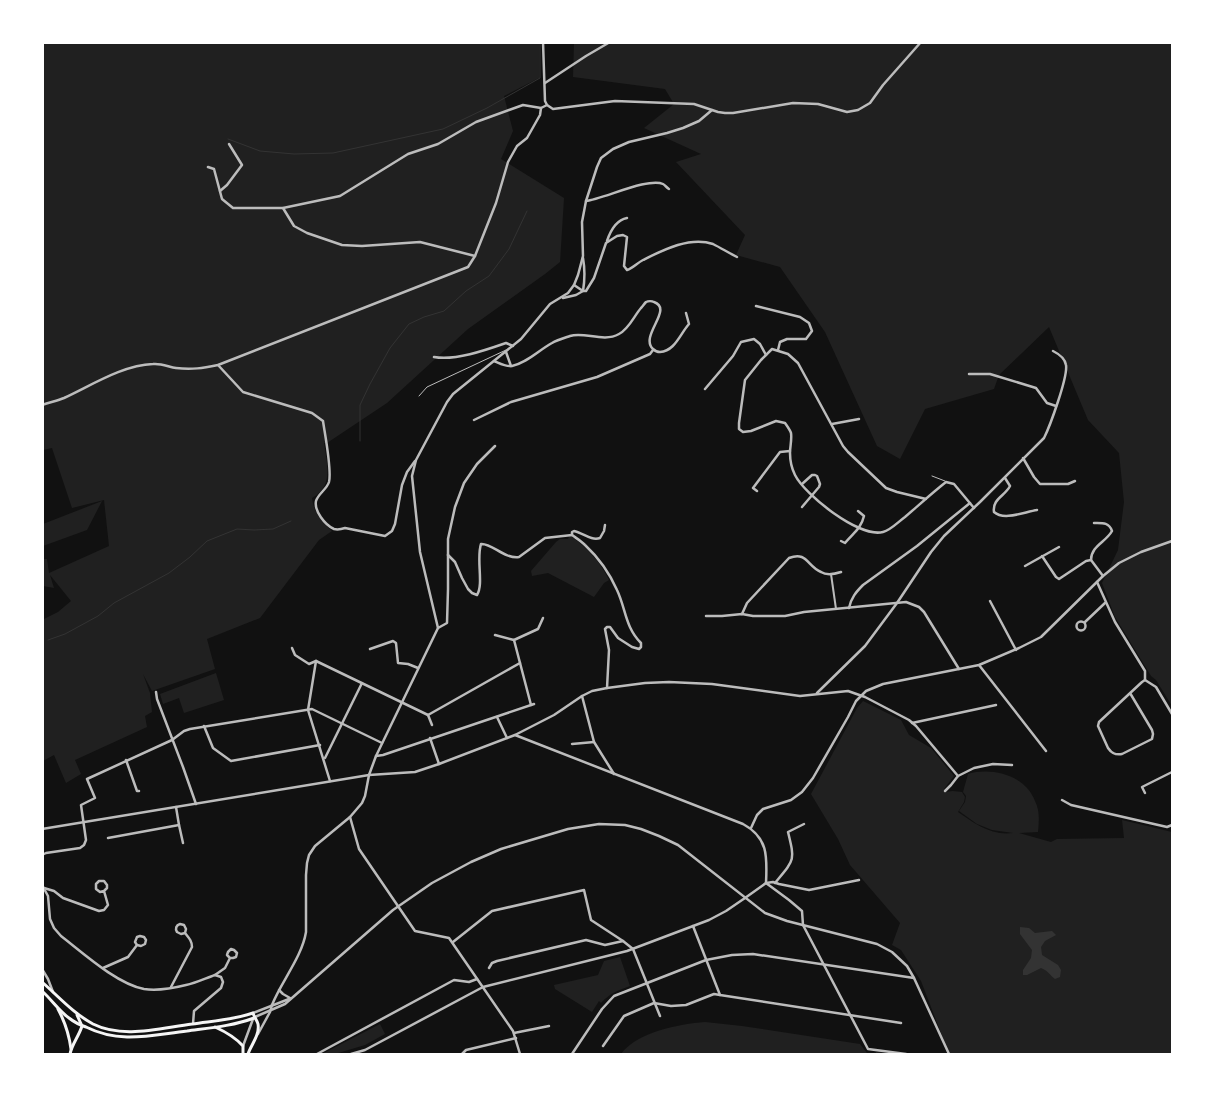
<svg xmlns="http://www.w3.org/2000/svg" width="1215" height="1097" viewBox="0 0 1215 1097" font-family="'DM Sans',sans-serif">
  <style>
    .green { fill: #202020 }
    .water { fill: #333 }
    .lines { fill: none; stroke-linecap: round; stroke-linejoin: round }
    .stream { stroke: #333; stroke-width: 1 }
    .service { stroke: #bcbcbc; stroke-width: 1 }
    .pedestrian { stroke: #bcbcbc; stroke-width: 2 }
    .minor { stroke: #bcbcbc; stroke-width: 2.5 }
    .tertiary { stroke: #bcbcbc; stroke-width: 2.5 }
    .secondary { stroke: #f5f5f5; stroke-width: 3 }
  </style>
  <rect width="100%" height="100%" fill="#111"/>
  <g class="green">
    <path d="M43,43H539V78L504,96L513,131L501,159L564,198L560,262L545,274L468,329L387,403L327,443H324C327,464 334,486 312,498C314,513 321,521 332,531L319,540L260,618L207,639L215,669L152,691L143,674L150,693L152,712L145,716L147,727L75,760L81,774L66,783L54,755L43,761L42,620L58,612L71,601L50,575L54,588L43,586L42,559H47L49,573L109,546L104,500L72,508L52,448L43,450Z"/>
    <path d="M574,43H1172V706L1156,680L1151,676L1115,617L1102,583L1118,550L1124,502L1119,453L1088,420L1049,327L999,375L994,389L925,409L900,459L877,446L825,332L780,267L736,255L745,235L676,162L701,154L644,128L674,104L665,89L573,77Z"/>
    <path d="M102,501L87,530L43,546V524Z"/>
    <path d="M570,535C587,548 600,561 609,580L604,583L594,597L548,573L532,576L531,571L556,542L560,539H568Z"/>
    <path d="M216,673L224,700L184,713L179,698L163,704L160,694Z"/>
    <path d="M863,701L901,720L909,735L931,748L954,776L944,789L945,792L953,791L962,792L965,797L964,802L958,812C974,823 991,836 1013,833L992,830L977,824L959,811L965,802L966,796L963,792L968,774C992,767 1025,775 1035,801C1040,811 1039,821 1038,832L1019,833L1051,842L1057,839L1124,838L1122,820L1172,832V1054H949L921,981L901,950L892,945L900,923L850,865L838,839L811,794L857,708Z"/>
    <path d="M620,957L630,986C619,990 610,993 601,1003L599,1001L592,1012L555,989L554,985L598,975L604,961Z"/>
    <path d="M705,1022L742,1026L860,1044L867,1053H876V1052L894,1054H621C637,1032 679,1024 705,1022Z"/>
    <path d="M380,1024L385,1034L365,1045L335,1054H322Z"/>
  </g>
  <path class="water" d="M1020,927L1029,928L1035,933L1052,931L1056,935L1045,941L1041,947L1042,955L1058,965L1061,970L1060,977L1055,979C1050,975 1047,970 1041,968L1027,975H1023V970L1031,958L1032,950L1020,934Z"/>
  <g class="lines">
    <g class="stream">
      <path d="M228,139L260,151L294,154L333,153L443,129L487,108L540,78V42"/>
      <path d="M360,441V405L370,384L390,348L409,324L424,317L444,311L466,291L489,276L509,249L527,211"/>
      <path d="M48,640L65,634L98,616L114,603L169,573L190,557L207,541L237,529L254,530L273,529L291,521"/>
    </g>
    <g class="service">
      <path d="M419,396L427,387L506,350"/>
      <path d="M932,476L945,481"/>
    </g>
    <path class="pedestrian" d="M831,574L836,609"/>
    <g class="minor">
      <path d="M545,83L586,56L610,42"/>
      <path d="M208,167L214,169L222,199L233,208H283L340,196L408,154L438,144L476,122L523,105L541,108"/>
      <path d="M220,191L227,185L242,165L229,144"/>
      <path d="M586,201C603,199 649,177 663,184C665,185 667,188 669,189"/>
      <path d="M283,208L294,226L307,233L342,245L362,246L420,242L475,256"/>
      <path d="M607,241C610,232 616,220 627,218"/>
      <path d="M574,285L583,291H586L594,278L606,243L617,236L623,235L627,237L624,266L627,270C633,268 637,263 643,260C663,250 690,236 713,244C721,248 729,253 737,257"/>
      <path d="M756,306L800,317L809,323L812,331L806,339H787L780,342L778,350"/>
      <path d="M506,352L511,366"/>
      <path d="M434,357C455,361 486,350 506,343L513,346"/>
      <path d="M494,361C499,363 506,367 512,366C527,363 539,350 552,343C557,340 564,338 570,336C584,331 603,343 619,334C629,329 634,316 641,308C643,306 644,304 646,302C648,301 652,301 654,302C674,309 639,336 653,349C655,351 657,352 660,352C675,351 680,334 689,324L686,313"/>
      <path d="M218,365L243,392L312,413L323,421C325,435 332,470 329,482C327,489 318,494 316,501C314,511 325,525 334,529C338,530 342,529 345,528L385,536L392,531L395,524L402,485L407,472L415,461"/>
      <path d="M969,374H990L1036,388L1047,403L1056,406"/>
      <path d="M705,389L733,356L741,342L754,339L760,344L766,355"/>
      <path d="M42,405C50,402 57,401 64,398C92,385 123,365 153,364C161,363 169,367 176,368C192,370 203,368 218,365L468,267L475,256L496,203L508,162L517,146L527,138L540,115L541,108L547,105"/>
      <path d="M474,420L511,402L597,377L650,354L653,350"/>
      <path d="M832,424L859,419"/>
      <path d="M1023,458L1034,477L1040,484H1068L1075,481"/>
      <path d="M1005,478L1010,486C1005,496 992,499 994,512C1004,521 1024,512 1037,510"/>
      <path d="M757,491L753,488L780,452L790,451"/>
      <path d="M926,499L897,492L886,488L848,452L843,446L798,363L788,354L772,349L761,360L745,380L739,423V429L743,432L751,431L776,421L785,423C787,426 790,430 791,433C792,440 790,446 790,453C790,459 792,469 795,475C805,495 859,538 883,532C891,530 898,522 905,517C919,505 932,493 946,482L954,484L974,508"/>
      <path d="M802,507L819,487L820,484L817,476L815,475H812L802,484"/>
      <path d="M605,525L604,531L600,538C591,541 583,533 574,531L572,532V535C576,538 581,541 585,545C599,558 609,572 617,590C626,609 625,627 641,643V647L639,649L632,647L618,638L610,627H607L605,629L609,650L607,688"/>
      <path d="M841,541L845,543C853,533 861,529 864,516L858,511"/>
      <path d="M448,555L455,562L462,578L468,589L472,593L477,595C484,584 476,559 481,544C492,543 504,559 519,557L545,538L572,535"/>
      <path d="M1042,556L1056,577L1059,579L1086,561L1091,560L1103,576"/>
      <path d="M1091,560C1091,546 1106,542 1112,531C1109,522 1102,523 1094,523"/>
      <path d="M1025,566L1059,547"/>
      <path d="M1097,582L1115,622L1145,671V680L1156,687L1172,714"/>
      <path d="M990,601L1016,650"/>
      <path d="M849,608C851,598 856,592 863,585L917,546L970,503"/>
      <path d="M742,614L747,603L789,558C807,551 807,566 821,572C827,576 835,574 841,572"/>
      <path d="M706,616H722L742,614L753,616H785L804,612L906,602L919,607L924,612L959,669"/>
      <circle cx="1081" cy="626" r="4.5"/>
      <path d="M1085,622L1105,603"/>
      <path d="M438,628L447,623L448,589V539L455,507L464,483L477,464L495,446"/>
      <path d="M495,635L514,640"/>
      <path d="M292,648L295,655L309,664L316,661"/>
      <path d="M370,649L393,641L396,643L398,663L408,664L418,668"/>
      <path d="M316,661L308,710L330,781"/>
      <path d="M316,661L428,715"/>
      <path d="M979,665L1046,751"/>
      <path d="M156,692L157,699L183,767L196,804"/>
      <path d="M817,693L865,646L897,603L931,552L944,536L980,502L1044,438C1050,426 1068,377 1066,365C1065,358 1059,354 1053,351"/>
      <path d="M1130,693L1152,730L1153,734L1152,739L1122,754C1116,755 1112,754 1108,748L1098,726L1099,722L1142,682L1145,680"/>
      <path d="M582,696L594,742L614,774"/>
      <path d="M531,705L514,640L538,629L543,618"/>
      <path d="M428,715L520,663"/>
      <path d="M428,715L432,725"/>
      <path d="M497,717L507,738"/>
      <path d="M912,723L996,705"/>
      <path d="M204,726L213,748L231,761L320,745"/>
      <path d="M515,735L554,715L582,696L592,691L607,688L645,683L669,682L712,684L800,696L848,691L865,697L909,720L916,726L958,776"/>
      <path d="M430,738L439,764"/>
      <path d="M572,744L594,742"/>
      <path d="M376,756L383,755L534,704"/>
      <path d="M325,758L362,683"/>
      <path d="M126,760L137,791H139"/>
      <path d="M945,791L951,785L958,776L974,768L993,764L1012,765"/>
      <path d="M1145,793L1142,787L1172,772"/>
      <path d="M1062,800L1071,805L1167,827L1172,825"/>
      <path d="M350,817L359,849L415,931L449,938L513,1031L520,1054"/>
      <path d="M179,825L183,843"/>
      <path d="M42,829L369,775"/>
      <path d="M108,838L179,825L176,807"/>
      <path d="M42,855L46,853L80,848L84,845L86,840L81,805L95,798L87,779L172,740L184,731L190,729L312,709L382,743"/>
      <path d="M766,883L789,900L802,911L803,925L868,1049L906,1054"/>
      <path d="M766,883L773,882L779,884L809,890L859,880"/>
      <path d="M775,883C795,859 795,861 788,832L804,824"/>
      <path d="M42,885L48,896L50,919L54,928L61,936C83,953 117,984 144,989C157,991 174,988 186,985C196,983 206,978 215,975L221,977L223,982L221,988L194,1011L193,1024"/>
      <path d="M44,888L54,891L63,898L99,911L104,910L108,905L104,891L107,888V885L104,881H99L96,884V889L100,892L104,891"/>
      <path d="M693,926L720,995L901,1023"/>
      <path d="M453,942L492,911L584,890L591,920L623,941L633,949L660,1016"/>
      <path d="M103,968L128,957L137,945L135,942L137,937L140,936L144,937L146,940L145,944L141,946L137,945"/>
      <path d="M489,968L492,963L497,961L586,940L605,945L623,941"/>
      <path d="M42,969L48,979L53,992"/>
      <path d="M215,975L225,968L230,958H233L236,957L237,953L234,950L231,949L228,952L227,955L230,958"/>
      <path d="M171,987L192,947C192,941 189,938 185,933L181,934L177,932C175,929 176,925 180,924L184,925L186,929L185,933"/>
      <path d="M514,1033L549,1026"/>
      <path d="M258,1034L270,1012L272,1005"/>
      <path d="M243,1046L253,1019"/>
      <path d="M603,1046L624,1016L654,1003L671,1006L686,1005L714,994L720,995"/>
      <path d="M317,1054L454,980L469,982L477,979"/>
      <path d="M351,1054L365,1050L483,987L627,951L709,920L726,911L745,898"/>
      <path d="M462,1054L466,1050L516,1038"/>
      <path d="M572,1054L602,1009L614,996L706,960L732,955L753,954L914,978"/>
    </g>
    <g class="tertiary">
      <path d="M543,42L545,101L547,105L553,109L615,101L694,104L718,112L725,113H733L793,103L818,104L847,112L858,110L870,103L883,85L921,42"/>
      <path d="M563,298L576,295L583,291C585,279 585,269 583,258"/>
      <path d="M369,775L415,772L439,764L515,735L743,824C769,838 767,858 766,883L745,898"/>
      <path d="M751,828L757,815L763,809L791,800L802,792L813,778L848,717L856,701L866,691L883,684L979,665L1019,648L1041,637L1103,576L1119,563L1141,552L1172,541"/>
      <path d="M279,990L283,994L290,998"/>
      <path d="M272,1005C281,982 302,957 306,932V875L307,863L309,855L315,846L350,817L362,803L365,796L369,775L376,756L438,628L420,552L412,476L416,460L447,402L453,394L521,339L550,304L568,293L574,285L578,275L583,256L582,222L586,201L597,167L601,158L613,149L629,142L667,133L683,128L699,121L712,110"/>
      <path d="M253,1013L289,999"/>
      <path d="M255,1017L285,1004L393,910L432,883L471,862L501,849L568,829L599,824L625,825L641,829L659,836L678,845L765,913L787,921L877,944L892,952L907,966L914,978L949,1054"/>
    </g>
    <g class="secondary">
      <path d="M42,982C59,997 73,1013 93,1024C123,1039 160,1028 192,1024C212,1021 233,1020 253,1013C254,1017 257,1020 258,1024C260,1035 251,1045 248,1054"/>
      <path d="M42,991C51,999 60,1012 69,1018C74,1022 80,1025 86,1027C120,1044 151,1035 187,1031C209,1028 233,1026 254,1018"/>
      <path d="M58,1009C65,1022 69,1034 71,1049"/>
      <path d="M215,1027C226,1032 235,1037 243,1046V1054"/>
      <path d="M70,1054C72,1044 79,1036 82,1026L77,1015"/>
    </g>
  </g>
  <rect width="1215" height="1097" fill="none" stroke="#ffffff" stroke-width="88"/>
</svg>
